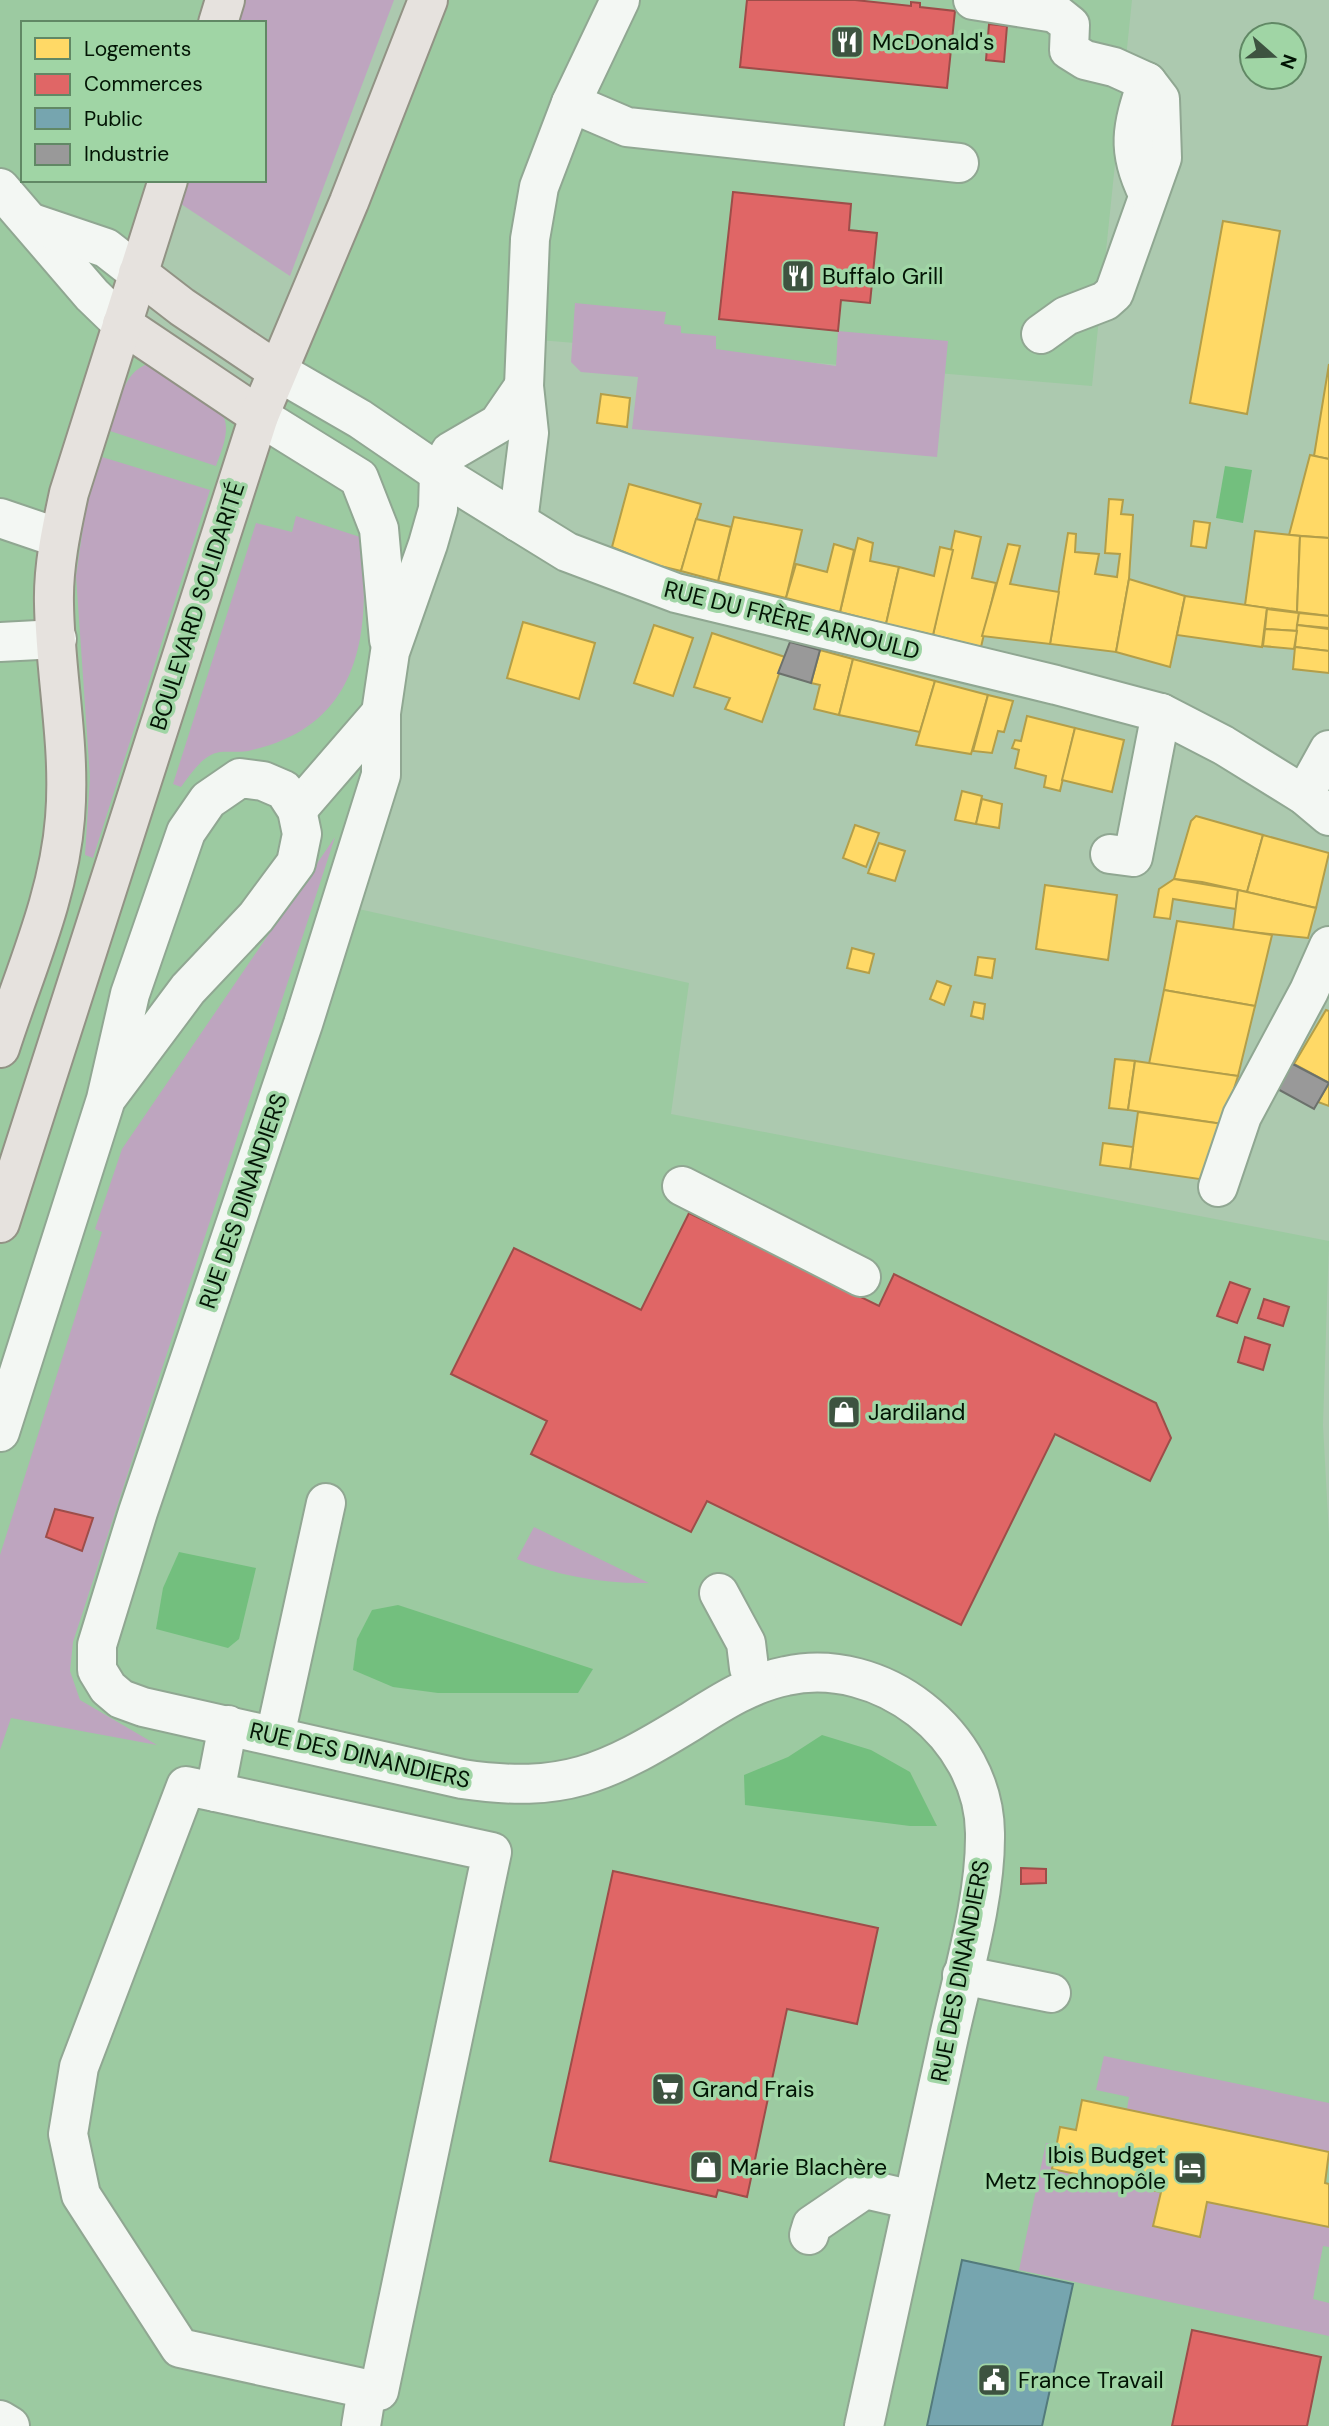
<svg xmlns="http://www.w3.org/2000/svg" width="1329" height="2426" viewBox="0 0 1329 2426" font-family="'DM Sans',sans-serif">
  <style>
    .built { fill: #9ccaa1 }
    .green { fill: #bea5bf }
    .water { fill: #73bf7e }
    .homes { fill: #ffd966; stroke: #b39e49; stroke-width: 2 }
    .shops { fill: #e06666; stroke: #9d4d49; stroke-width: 2 }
    .public { fill: #76a5af; stroke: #537a7c; stroke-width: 2 }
    .industry { fill: #999; stroke: #6c716c; stroke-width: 2 }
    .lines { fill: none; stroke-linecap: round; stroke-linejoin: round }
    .minor-casing { stroke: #90a792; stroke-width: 42 }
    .major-casing { stroke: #929385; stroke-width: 42 }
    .minor { stroke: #f3f7f3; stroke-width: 38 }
    .major { stroke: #e6e2de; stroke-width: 38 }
    .labels { text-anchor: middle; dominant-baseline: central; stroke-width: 7; stroke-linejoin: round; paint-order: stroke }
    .poi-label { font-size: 23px; fill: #021404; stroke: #a0d5a5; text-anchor: start }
    .street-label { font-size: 23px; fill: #021404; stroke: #a0d5a5 }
  </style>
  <rect width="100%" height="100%" fill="#acc9af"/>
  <path class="built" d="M0,0H225L218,23H23V180H168L119,335L266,396L428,0H1132L1092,386L527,339L524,386L465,442L341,905L689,983L671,1114L1329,1241L1323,1425L1329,1535V2426H0Z"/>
  <g class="green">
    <path d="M246,0H394L290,276L181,204L189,180H264V23H239Z"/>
    <path d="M575,303L666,312L664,324L681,326V333L716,336V349L836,366L838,331L948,341L937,457L632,429L638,377L581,372L571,362Z"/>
    <path d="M148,364C167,376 215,399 224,418C230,432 221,452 216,466L110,431C118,407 122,372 148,364Z"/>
    <path d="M102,457L210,490L93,858L85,855L90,777L76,576L86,507Z"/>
    <path d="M296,516L360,537C372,632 361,725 252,750C242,753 230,751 220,752C202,755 191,774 181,787L173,784L256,523L292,532Z"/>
    <path d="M335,837L73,1642L70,1671L80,1700L157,1745L11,1718L0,1750V1555L102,1232L95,1229L122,1149Z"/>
    <path d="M534,1527L649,1583C605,1584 557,1576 517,1559Z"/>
    <path d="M1104,2056L1329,2103V2152L1127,2109L1129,2097L1096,2090Z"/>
    <path d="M1046,2143L1057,2145L1052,2169L1161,2192L1153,2225L1200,2236L1207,2202L1329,2227V2247L1323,2246L1313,2299L1329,2303V2336L1019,2270Z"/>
  </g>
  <g class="water">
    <path d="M1225,466L1252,470L1243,523L1216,518Z"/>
    <path d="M179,1552L256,1568L239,1639L228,1648L156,1629L163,1588Z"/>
    <path d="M398,1605L593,1669L578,1693H438L393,1687L353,1670L357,1639L372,1610Z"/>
    <path d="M822,1735L871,1750L910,1772L937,1826H910L745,1805L744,1775L788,1757Z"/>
  </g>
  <g class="homes">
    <path d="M1223,221L1280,231L1247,414L1190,403Z"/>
    <path d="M1329,364V459L1314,456Z"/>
    <path d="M601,394L630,398L627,427L597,423Z"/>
    <path d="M1310,455L1329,459V538L1289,535Z"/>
    <path d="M629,484L701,504L681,571L652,564L612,547Z"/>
    <path d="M1109,499L1123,500L1121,514L1133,515L1129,579L1116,652L1050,644L1068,533L1076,534L1075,552L1099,554L1095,574L1117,577L1120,554L1105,553Z"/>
    <path d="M734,517L802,530L786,598L718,581Z"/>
    <path d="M696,519L731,527L718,581L681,571Z"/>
    <path d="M1194,521L1210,523L1206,548L1191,546Z"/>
    <path d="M955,531L981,537L972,578L996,583L981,647L933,635Z"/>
    <path d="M1255,531L1300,536L1297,612L1245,605Z"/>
    <path d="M1300,536L1329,538V616L1297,612Z"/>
    <path d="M858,538L873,543L870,561L899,567L886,624L840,612Z"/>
    <path d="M834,544L854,550L840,612L786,598L796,564L827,572Z"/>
    <path d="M1008,544L1020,546L1010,584L1059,592L1050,644L982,636Z"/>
    <path d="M940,547L953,550L933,635L886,624L899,567L934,576Z"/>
    <path d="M1129,579L1185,596L1170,667L1116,652Z"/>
    <path d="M1185,596L1267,608L1262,647L1177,635Z"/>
    <path d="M1267,609L1299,613L1297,631L1265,629Z"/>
    <path d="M1299,613L1329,616V628L1297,625Z"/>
    <path d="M523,622L595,643L579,699L507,678Z"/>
    <path d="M654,625L693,638L673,696L634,683Z"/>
    <path d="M1297,625L1329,629V651L1295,647Z"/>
    <path d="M1265,629L1297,631L1294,649L1263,646Z"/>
    <path d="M712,633L785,657L762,722L725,709L730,698L694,687Z"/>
    <path d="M1295,647L1329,651V673L1293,669Z"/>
    <path d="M820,650L853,659L839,715L814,709L820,685L811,683Z"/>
    <path d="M853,659L935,681L920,732L839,715Z"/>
    <path d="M935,681L988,695L971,754L916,745Z"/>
    <path d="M988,695L1013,701L1004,732L998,731L992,753L973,751Z"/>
    <path d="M1027,716L1075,728L1060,791L1044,787L1046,776L1015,768L1019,750L1012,748L1015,740L1021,741Z"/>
    <path d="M1075,728L1124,740L1112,792L1062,780Z"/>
    <path d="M962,791L982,796L976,824L955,820Z"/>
    <path d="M982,799L1002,804L999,828L976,824Z"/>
    <path d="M1196,816L1263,835L1247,892L1202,882L1174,879L1191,821Z"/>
    <path d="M855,825L879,833L866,867L843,858Z"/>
    <path d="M1263,835L1329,853L1316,908L1247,892Z"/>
    <path d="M879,843L905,851L895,881L868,873Z"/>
    <path d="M1174,879L1238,890L1236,909L1173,899L1170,919L1154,917L1159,889Z"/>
    <path d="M1045,885L1117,895L1108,960L1036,949Z"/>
    <path d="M1238,890L1316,908L1308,938L1233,930Z"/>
    <path d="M1177,921L1272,935L1255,1006L1164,990Z"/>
    <path d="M852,948L874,954L869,973L847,968Z"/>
    <path d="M978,957L995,959L992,978L975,975Z"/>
    <path d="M937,981L951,986L944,1005L930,999Z"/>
    <path d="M1164,990L1255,1006L1238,1076L1149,1064Z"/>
    <path d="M974,1002L985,1004L983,1019L971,1016Z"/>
    <path d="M1326,1010L1329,1011V1083L1294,1064Z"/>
    <path d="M1115,1059L1135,1061L1128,1110L1109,1108Z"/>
    <path d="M1135,1061L1238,1076L1223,1124L1128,1110Z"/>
    <path d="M1329,1083V1106L1318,1102Z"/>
    <path d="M1138,1112L1223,1124L1206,1180L1130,1169Z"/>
    <path d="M1103,1143L1133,1147L1130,1169L1100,1165Z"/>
    <path d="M1082,2100L1329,2152L1325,2183L1329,2184V2227L1207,2202L1200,2237L1153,2226L1161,2192L1052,2169L1060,2127L1076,2130Z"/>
  </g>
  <g class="shops">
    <path d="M747,0H855L911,6V2L920,3V7L955,11L947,88L740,67Z"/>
    <path d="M989,24L1007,26L1004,62L986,60Z"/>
    <path d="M733,192L851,204L849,230L877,233L870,303L841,300L838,331L719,319Z"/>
    <path d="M689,1213L879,1306L894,1274L1156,1403L1171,1438L1150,1481L1055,1434L961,1625L707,1501L691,1532L531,1454L547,1421L451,1374L514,1248L641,1310Z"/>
    <path d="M1230,1282L1250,1289L1237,1323L1217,1316Z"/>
    <path d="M1264,1299L1289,1307L1283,1326L1258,1318Z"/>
    <path d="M1245,1337L1270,1345L1263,1370L1238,1362Z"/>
    <path d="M55,1509L93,1518L82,1551L46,1537Z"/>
    <path d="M1021,1868L1046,1869V1883L1021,1884Z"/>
    <path d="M613,1871L878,1928L857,2024L787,2009L747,2197L718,2190L716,2197L550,2161Z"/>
    <path d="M1192,2330L1321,2357L1307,2426H1172Z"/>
  </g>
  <path class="public" d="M962,2260L1073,2284L1042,2426H927Z"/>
  <g class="industry">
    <path d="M790,642L820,650L811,683L778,673Z"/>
    <path d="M1289,1062L1329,1083L1314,1109L1274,1087Z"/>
  </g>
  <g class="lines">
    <defs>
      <g id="minor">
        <path d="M973,0L1055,13L1070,25L1069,50L1085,60L1114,67L1147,82L1160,99L1162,158L1114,293L1105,301L1066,316L1041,334"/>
        <path d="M1147,82C1132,127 1126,150 1148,194"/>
        <path d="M571,103L627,127L959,163"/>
        <path d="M0,188L92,295L122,324"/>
        <path d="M32,223L106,248L138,273"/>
        <path d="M277,371L360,419L439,473L567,552L676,593L1056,685L1161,713L1223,745L1304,795L1329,816"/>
        <path d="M524,386L498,424L450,452L439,473L438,509L428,544L390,652L381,713V775L303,1024L138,1512L97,1645V1670L108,1688L121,1699L143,1707L462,1779C564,1794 605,1774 690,1722C720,1703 751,1683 786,1676C880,1655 984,1734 985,1833C986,1899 962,1976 948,2041C920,2170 892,2298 864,2426"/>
        <path d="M259,416L359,478L379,529L389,640"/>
        <path d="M0,518L59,538"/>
        <path d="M518,522L529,433L524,386L530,239L539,187L571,103L620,0"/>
        <path d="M0,642L57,639"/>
        <path d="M1304,795L1329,750"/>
        <path d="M297,810L381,713"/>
        <path d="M1110,854L1133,857L1161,713"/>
        <path d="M682,1186L861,1277"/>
        <path d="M1218,1187L1242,1116L1309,991L1329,946"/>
        <path d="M0,1432L106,1099L130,994L186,832L208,800L240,778L263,781L284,790L297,810L302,834L296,863L256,917L188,989L106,1099"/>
        <path d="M719,1593L746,1643L749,1668L758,1684"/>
        <path d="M228,1725L215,1792L186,1786L79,2067L68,2134L81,2195L180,2348L367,2389L361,2426"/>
        <path d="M275,1736L326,1503"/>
        <path d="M215,1792L492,1852L379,2391L367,2389"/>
        <path d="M962,1975L1051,1993"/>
        <path d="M809,2235L812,2225L865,2189L913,2200"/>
        <path d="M0,2420L10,2426"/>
      </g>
      <g id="major">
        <path d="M218,23L225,0"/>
        <path d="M138,273L182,307L277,371"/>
        <path d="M122,324L259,416"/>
        <path d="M0,1048C24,973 59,897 65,818C71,746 55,675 54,604C53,567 61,530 69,493L168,180"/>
        <path d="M0,1223L259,416L349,202L428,0"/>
      </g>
    </defs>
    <use href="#minor" class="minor-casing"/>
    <use href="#major" class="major-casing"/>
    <use href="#minor" class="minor"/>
    <use href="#major" class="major"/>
  </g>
  <defs>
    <symbol id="restaurant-square" viewBox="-11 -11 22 22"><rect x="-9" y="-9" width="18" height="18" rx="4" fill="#3d5340" stroke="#a0d5a5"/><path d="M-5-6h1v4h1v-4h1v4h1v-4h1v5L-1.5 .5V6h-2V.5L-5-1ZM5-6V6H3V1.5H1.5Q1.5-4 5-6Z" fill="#fff"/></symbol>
    <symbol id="shop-square" viewBox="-11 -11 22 22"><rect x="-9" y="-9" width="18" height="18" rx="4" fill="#3d5340" stroke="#a0d5a5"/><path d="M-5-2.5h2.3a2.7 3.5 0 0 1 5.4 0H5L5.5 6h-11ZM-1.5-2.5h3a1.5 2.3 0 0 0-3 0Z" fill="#fff"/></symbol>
    <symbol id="supermarket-square" viewBox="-11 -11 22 22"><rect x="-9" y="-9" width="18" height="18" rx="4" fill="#3d5340" stroke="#a0d5a5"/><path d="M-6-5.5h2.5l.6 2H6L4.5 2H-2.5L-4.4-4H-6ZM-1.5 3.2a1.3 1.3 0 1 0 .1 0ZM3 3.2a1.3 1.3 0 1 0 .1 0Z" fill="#fff"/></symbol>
    <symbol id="hotel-square" viewBox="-11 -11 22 22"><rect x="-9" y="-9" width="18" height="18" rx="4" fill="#3d5340" stroke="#a0d5a5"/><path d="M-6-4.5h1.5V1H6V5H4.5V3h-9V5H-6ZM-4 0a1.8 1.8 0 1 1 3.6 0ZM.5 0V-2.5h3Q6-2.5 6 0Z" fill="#fff"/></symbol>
    <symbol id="civic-square" viewBox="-11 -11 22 22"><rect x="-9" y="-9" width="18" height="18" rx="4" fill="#3d5340" stroke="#a0d5a5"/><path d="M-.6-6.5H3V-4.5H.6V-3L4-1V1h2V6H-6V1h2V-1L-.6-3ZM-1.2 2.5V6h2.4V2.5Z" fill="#fff"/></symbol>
  </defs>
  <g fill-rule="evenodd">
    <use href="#restaurant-square" x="828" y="23" width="38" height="38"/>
    <use href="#restaurant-square" x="779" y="257" width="38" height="38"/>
    <use href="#shop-square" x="825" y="1393" width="38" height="38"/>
    <use href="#supermarket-square" x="649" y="2070" width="38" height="38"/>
    <use href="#shop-square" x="687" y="2148" width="38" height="38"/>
    <use href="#hotel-square" x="1171" y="2149" width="38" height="38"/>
    <use href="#civic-square" x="975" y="2361" width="38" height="38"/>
  </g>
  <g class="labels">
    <g class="poi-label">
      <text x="872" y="42">McDonald's</text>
      <text x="822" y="276">Buffalo Grill</text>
      <text x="868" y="1412">Jardiland</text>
      <text x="692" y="2089">Grand Frais</text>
      <text x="1166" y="2155" text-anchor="end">Ibis Budget<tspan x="1166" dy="26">Metz Technopôle</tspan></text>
      <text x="730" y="2167">Marie Blachère</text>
      <text x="1018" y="2380">France Travail</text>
    </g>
    <g class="street-label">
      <text transform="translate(197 606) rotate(-72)">BOULEVARD SOLIDARITÉ</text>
      <text transform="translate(792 620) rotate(14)">RUE DU FRÈRE ARNOULD</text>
      <text transform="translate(243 1201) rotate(-71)">RUE DES DINANDIERS</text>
      <text transform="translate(360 1755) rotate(13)">RUE DES DINANDIERS</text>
      <text transform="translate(960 1971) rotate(-79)">RUE DES DINANDIERS</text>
    </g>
  </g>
  <rect x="21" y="21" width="245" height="161" fill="#a0d5a5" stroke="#618865" stroke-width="2"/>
  <rect x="35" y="38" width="35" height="21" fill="#ffd966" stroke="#618865" stroke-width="2"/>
  <text x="84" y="56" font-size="21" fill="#021404">Logements</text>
  <rect x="35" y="74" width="35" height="21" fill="#e06666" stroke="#618865" stroke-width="2"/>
  <text x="84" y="91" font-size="21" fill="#021404">Commerces</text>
  <rect x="35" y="108" width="35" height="21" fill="#76a5af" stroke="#618865" stroke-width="2"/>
  <text x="84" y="126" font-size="21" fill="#021404">Public</text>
  <rect x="35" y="144" width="35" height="21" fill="#999999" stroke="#618865" stroke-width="2"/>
  <text x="84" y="161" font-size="21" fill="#021404">Industrie</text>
  <g transform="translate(1273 56) rotate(110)"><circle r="33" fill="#a0d5a5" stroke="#618865" stroke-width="2"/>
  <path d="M0-5L12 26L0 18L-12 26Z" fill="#3d5340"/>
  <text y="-10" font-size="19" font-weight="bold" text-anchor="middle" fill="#021404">N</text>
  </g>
</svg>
